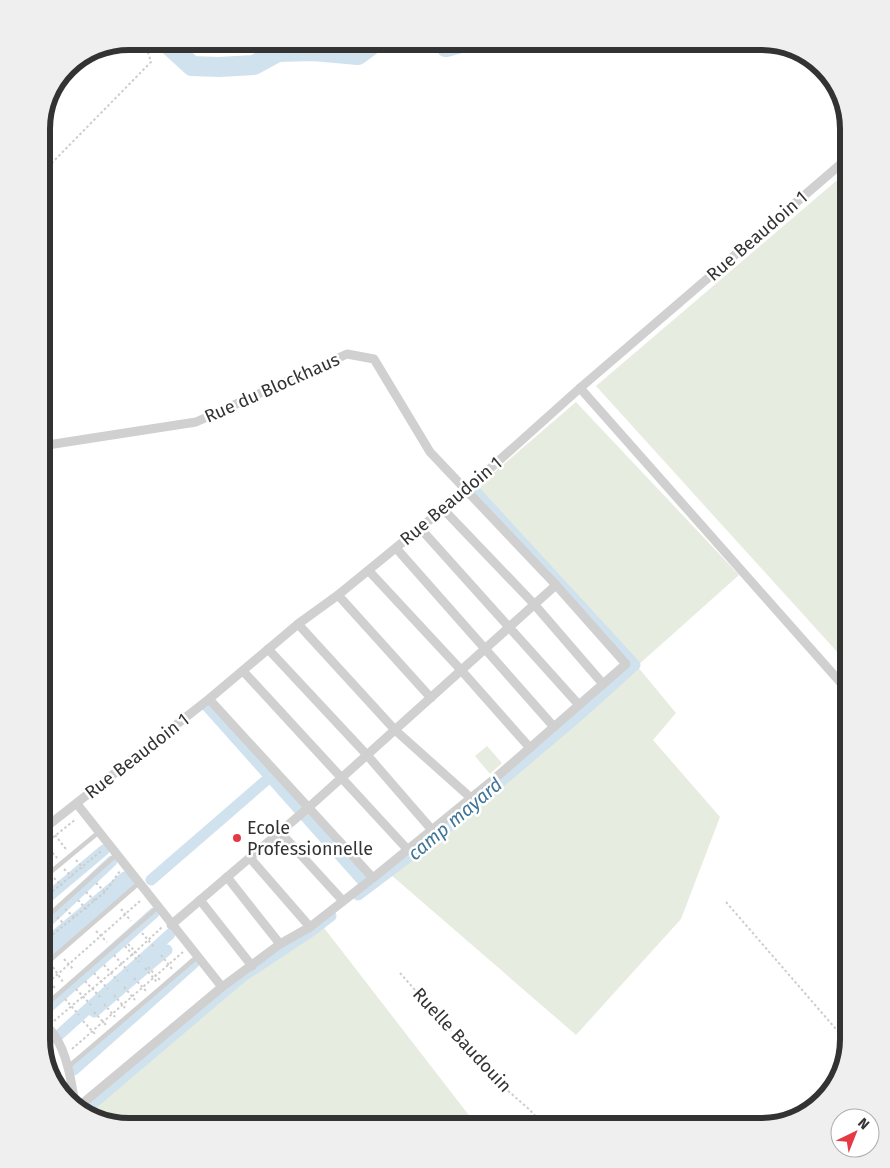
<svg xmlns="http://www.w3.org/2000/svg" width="890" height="1168" viewBox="0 0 890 1168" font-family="'Fira Sans',sans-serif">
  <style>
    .green { fill: #e6ecdf }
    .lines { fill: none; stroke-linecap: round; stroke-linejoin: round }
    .canal { stroke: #cfe2ee; stroke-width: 11 }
    .river { stroke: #cfe2ee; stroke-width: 20 }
    .path { stroke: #cdcdcd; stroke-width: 2; stroke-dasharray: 2.5 2.5; stroke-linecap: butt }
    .service { stroke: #d0d0d0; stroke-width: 4.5 }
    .minor { stroke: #d0d0d0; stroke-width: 9 }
    .poi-dot { fill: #e63946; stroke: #fff; stroke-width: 2 }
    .labels { text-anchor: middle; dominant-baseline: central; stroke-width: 5; stroke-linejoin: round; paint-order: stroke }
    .street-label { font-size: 18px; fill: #333; stroke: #fff }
    .poi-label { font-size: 18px; fill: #333; stroke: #fff; text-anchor: start }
    .water-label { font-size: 19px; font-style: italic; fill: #3f7597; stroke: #fff }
    .rim { fill: none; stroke: #333; stroke-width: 6 }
  </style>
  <rect width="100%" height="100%" fill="#fff"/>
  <g class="green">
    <path d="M849,170V665L596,386Z"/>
    <path d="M576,402L739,575L637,666L676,713L653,740L720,817L681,919L576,1035L390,874L636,664L476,488Z"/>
    <path d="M487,746L502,763L490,774L475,756Z"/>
    <path d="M321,924L478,1127H129L85,1115L226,993Z"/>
  </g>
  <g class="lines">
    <g class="canal">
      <path d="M206,705L368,887"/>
      <path d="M151,880L270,777"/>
      <path d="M358,895L439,834L583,712L635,665L476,492"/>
      <path d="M41,903L104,850"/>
      <path d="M41,928L112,861"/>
      <path d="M47,956L102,910L129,882"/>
      <path d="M41,959L51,950L50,940L125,877"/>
      <path d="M94,1012L167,950"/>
      <path d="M41,1014L154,913"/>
      <path d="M59,1035L170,934"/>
      <path d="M74,1070L194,963"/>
      <path d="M84,1111L242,977L313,930L331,916"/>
    </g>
    <g class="river">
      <path d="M168,41L169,45L192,66L219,67L254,65L278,52L313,51L358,55L377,41"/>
      <path d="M442,41L446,47L468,41"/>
    </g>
    <g class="path">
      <path d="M41,174L151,62L147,49L139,41"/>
      <path d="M55,835L66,849"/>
      <path d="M46,845L57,858"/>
      <path d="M41,847L76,819"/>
      <path d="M76,860L83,868"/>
      <path d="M41,861L46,866"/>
      <path d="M64,869L72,877"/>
      <path d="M54,878L62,886"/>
      <path d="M96,883L106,893"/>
      <path d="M44,886L50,895"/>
      <path d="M86,892L96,902"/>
      <path d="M78,900L87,910"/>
      <path d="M41,901L101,851"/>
      <path d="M41,902V903"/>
      <path d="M726,902L848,1043"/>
      <path d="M65,909L74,917L73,920"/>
      <path d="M121,909L131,921"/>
      <path d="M57,917L64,924"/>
      <path d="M96,931L107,942"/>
      <path d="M142,933L155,948"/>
      <path d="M41,939L51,950"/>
      <path d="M41,944L105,892L120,871"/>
      <path d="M128,944L142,959"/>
      <path d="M125,946L139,962"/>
      <path d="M114,955L128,971"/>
      <path d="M161,955L172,969"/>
      <path d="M64,959L74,970"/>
      <path d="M104,965L118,981"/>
      <path d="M53,967L63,982"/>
      <path d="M148,967L160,980"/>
      <path d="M145,968L157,982"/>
      <path d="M94,973L108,989"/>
      <path d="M400,973L491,1076L530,1110L545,1127"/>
      <path d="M43,975L55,988"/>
      <path d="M134,978L146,991"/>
      <path d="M85,981L100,997"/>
      <path d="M124,987L135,1000"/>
      <path d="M41,989L140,901"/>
      <path d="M76,989L91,1005"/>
      <path d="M114,995L125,1008"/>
      <path d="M65,999L79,1015"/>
      <path d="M104,1004L115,1017"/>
      <path d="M94,1012L106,1025"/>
      <path d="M54,1021C90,990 128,960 162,927"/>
      <path d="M83,1021L95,1034"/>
      <path d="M72,1049L183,952"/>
    </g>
    <g class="service">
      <path d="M41,880L99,832"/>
      <path d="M41,922L116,855"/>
      <path d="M41,968L139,883"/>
      <path d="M41,1009L158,907"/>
      <path d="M68,1067L197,957"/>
    </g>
    <g class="minor">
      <path d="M580,388L849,692"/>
      <path d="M41,446L196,422L347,354L374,359L430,452L556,585L626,664L493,780L373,878L209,699"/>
      <path d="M443,509L534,604L603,684"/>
      <path d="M420,528L579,705"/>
      <path d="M396,548L554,727"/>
      <path d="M369,571L461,670L530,748"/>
      <path d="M338,595L431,698"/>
      <path d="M298,624L395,730L471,798"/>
      <path d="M268,649L367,755L432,830"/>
      <path d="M243,671L408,850"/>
      <path d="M77,804L222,987"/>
      <path d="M41,831L209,699L298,624L338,595L420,528L466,490L580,388L849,157"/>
      <path d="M280,832L343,901"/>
      <path d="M250,858L310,927"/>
      <path d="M227,877L280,944"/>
      <path d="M200,900L252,966"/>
      <path d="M171,925L308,808L556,585"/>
      <path d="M41,1020C46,1025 51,1030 54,1035C67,1052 72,1084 75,1105"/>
      <path d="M77,1108L222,987L280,944L310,927L369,881"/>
    </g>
  </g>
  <circle class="poi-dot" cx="237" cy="838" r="5"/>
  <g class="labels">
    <g class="street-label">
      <text transform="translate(757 236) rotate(-41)">Rue Beaudoin 1</text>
      <text transform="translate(272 388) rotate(-24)">Rue du Blockhaus</text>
      <text transform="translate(451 501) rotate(-40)">Rue Beaudoin 1</text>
      <text transform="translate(137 756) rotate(-38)">Rue Beaudoin 1</text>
      <text transform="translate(462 1040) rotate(47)">Ruelle Baudouin</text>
    </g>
    <g class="poi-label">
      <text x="247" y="828">Ecole<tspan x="247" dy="21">Professionnelle</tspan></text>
    </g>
    <g class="water-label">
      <text transform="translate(455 819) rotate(-40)">camp mayard</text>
    </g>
  </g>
  <path d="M0 0H890V1168H0ZM129 50H761A79 79 0 0 1 840 129V1039A79 79 0 0 1 761 1118H129A79 79 0 0 1 50 1039V129A79 79 0 0 1 129 50Z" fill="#efefef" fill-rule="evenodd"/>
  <path class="rim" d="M129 50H761A79 79 0 0 1 840 129V1039A79 79 0 0 1 761 1118H129A79 79 0 0 1 50 1039V129A79 79 0 0 1 129 50Z"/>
  <g transform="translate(855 1133) rotate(43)"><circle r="24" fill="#ffffff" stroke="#adadad"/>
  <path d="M0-4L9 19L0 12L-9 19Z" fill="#e63946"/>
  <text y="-8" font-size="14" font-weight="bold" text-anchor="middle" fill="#333333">N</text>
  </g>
</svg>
